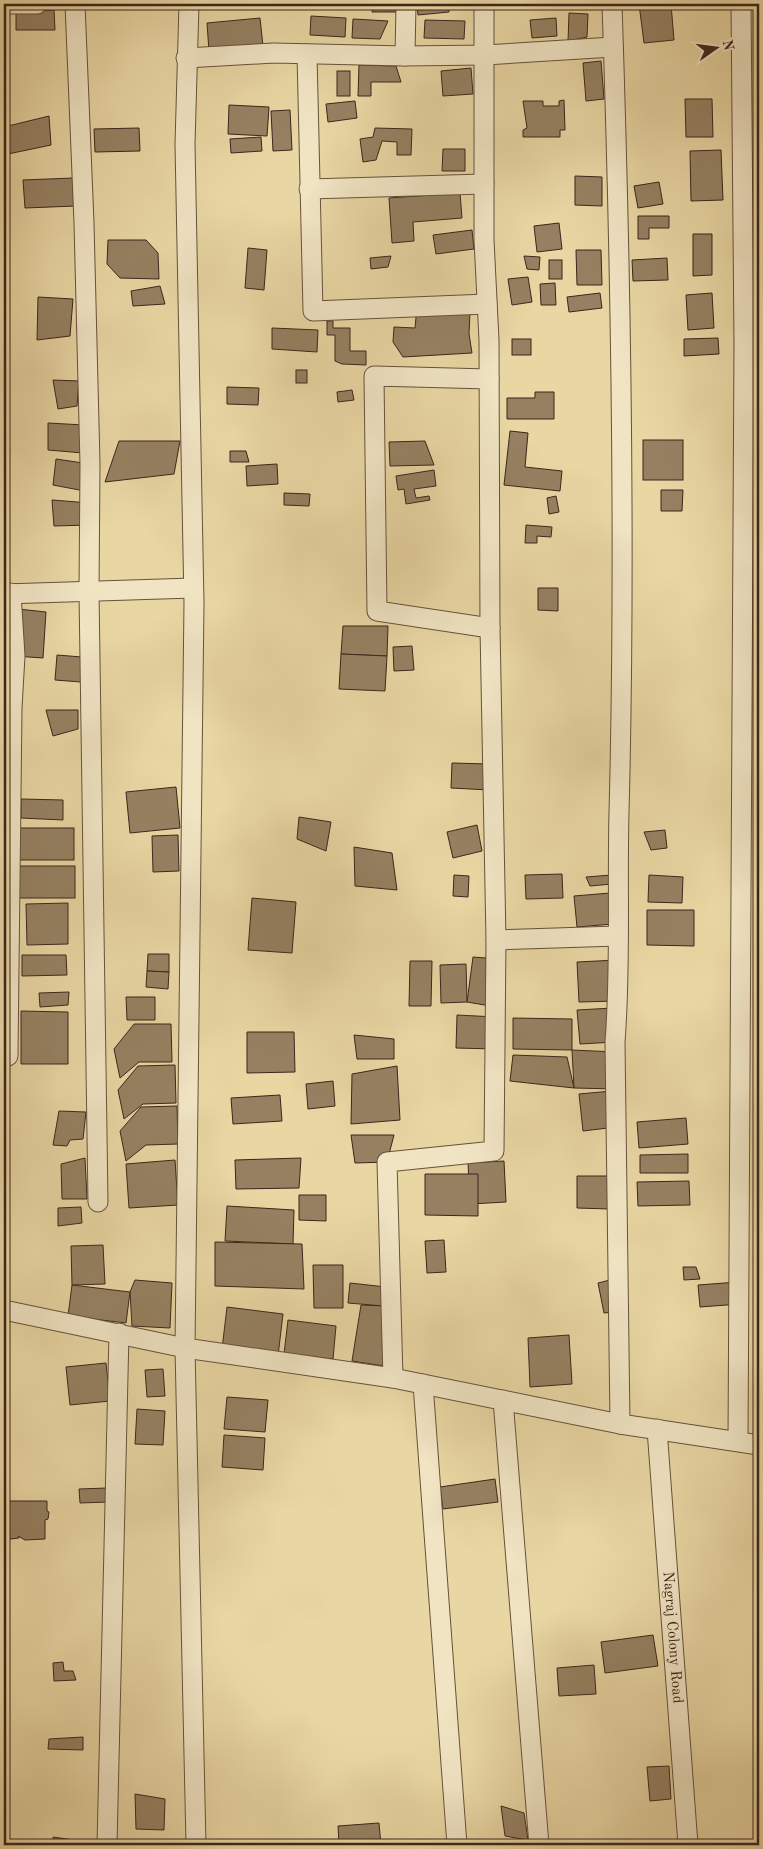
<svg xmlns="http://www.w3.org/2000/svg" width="763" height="1849" viewBox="0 0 763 1849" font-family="'Old Standard TT',serif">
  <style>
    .building { fill: #958162; stroke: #3c251b }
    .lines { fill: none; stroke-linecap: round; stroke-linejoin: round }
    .minor-casing { stroke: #67513d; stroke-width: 21 }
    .minor { stroke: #f0e4c3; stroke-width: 19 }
    .labels { text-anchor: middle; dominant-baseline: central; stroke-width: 4; stroke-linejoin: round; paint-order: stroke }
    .street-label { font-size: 15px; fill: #3c251b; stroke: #f0e4c3 }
  </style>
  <rect width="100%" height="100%" fill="#e8d6a3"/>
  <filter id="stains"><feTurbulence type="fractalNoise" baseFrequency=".004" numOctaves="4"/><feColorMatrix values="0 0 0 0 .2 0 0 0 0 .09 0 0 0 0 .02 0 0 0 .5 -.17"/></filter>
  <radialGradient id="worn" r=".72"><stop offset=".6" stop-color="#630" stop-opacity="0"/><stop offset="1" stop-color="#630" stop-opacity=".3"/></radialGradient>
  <g class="building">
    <path d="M373,4H403V12H372Z"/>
    <path d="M417,4H449V12L418,15Z"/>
    <path d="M639,4H671L674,40L644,43Z"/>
    <path d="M54,10L55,30H16V11Z"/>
    <path d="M569,13L588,14L587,37L568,41Z"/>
    <path d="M311,16L346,18L345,37L310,35Z"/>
    <path d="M260,18L263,46L209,51L207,23Z"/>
    <path d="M556,18L557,36L532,38L530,20Z"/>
    <path d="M353,19L388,21L380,39L352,38Z"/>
    <path d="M425,20L465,21L464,39L424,38Z"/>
    <path d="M601,61L604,99L586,101L583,63Z"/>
    <path d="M359,65L396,66L401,82H371V96H358Z"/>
    <path d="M471,68L473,94L443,96L441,71Z"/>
    <rect x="337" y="71" width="13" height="25"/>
    <path d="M685,99H712L713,137H686Z"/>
    <path d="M564,100L565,130H560V137H523V130L527,128L523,101H543V106H559V101Z"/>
    <path d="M355,101L357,118L328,122L326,104Z"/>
    <path d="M229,105L269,107L267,136L228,134Z"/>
    <path d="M290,110L292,150L273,151L271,111Z"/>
    <path d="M49,116L51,145L8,154L4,127Z"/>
    <path d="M139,128L140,151L95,152L94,129Z"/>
    <path d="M375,128L412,129L411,155H397V142L382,141L376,160L363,162L360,139L373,137Z"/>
    <path d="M261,137L262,151L231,153L230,139Z"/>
    <path d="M443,149H465V171H442Z"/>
    <path d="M721,150L723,200L691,201L690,151Z"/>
    <path d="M575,176L602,177V206L575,205Z"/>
    <path d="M73,178L76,206L25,208L23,180Z"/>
    <path d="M659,182L663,204L638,208L634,186Z"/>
    <path d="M460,193L462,218L413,222L414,241L392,243L389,198Z"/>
    <path d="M638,216H669V228H649V239H638Z"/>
    <path d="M559,223L562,249L537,252L534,226Z"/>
    <path d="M472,230L474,249L436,254L433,235Z"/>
    <path d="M693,234H712V275L693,276Z"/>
    <path d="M108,240H146L158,253L159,279L120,278L107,264Z"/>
    <path d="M248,248L267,250L264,290L245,288Z"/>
    <path d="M576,250H601L602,285H577Z"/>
    <path d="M391,256L388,267L371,269L370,258Z"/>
    <path d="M524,256L540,257L539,270L527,269Z"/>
    <path d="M667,258L668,280L633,281L632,260Z"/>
    <rect x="549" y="260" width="13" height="19"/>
    <path d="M528,277L532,302L512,305L508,279Z"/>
    <path d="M555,283L556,305H541L540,284Z"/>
    <path d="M160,286L165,304L133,306L131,291Z"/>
    <path d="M600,293L602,308L569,312L567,297Z"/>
    <path d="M712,293L714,328L688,330L686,295Z"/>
    <path d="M38,297L73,299L70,336L37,340Z"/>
    <path d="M417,307L470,311L469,334L472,353L403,357L393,342L394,327L415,328Z"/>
    <path d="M327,321H333V328H350V351H366V365L342,364L335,361V335H327Z"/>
    <path d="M272,328L318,330L317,352L272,349Z"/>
    <path d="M718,338L719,354L684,356V339Z"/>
    <rect x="512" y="339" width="19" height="16"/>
    <rect x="296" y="370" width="11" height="13"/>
    <path d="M53,380L79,381L77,406L58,409Z"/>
    <path d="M227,387L259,388L258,405L227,404Z"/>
    <path d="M352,390L354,400L338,402L337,392Z"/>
    <path d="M535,392H554V419H507V398H535Z"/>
    <path d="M48,423L84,425L83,453L48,450Z"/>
    <path d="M510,431L528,433L525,467L562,471L560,491L504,485Z"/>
    <rect x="643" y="440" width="40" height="40"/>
    <path d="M119,441H180L174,474L105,482Z"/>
    <path d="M425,441L434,465L390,466L389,442Z"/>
    <path d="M230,451H246L249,462H230Z"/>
    <path d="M56,459L90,464V492L53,485Z"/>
    <path d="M277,464L278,484L247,486L246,466Z"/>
    <path d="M434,470L436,486L414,489L416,498L429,496L430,500L406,504L404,489L398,490L396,476Z"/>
    <path d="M661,490H683L682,511H661Z"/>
    <path d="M284,493L310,494L309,506L284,505Z"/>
    <path d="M556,496L559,512L549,514L547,498Z"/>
    <path d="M52,500L90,503V525L54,526Z"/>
    <path d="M526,525L552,527L551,537L537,536V543H525Z"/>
    <path d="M538,588H558V611L538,610Z"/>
    <path d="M18,609L46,612L43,658L15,656Z"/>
    <path d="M343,626H388L387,656L341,654Z"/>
    <path d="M412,646L414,670L394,671L393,647Z"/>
    <path d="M341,654L387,656L385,691L339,689Z"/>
    <path d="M57,655L82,657L81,682L55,680Z"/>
    <path d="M46,710H78V729L53,736Z"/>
    <path d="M452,763L489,764V790L451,788Z"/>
    <path d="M176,787L180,828L130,833L126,792Z"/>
    <path d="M21,799L63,800V820L21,818Z"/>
    <path d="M299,817L331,822L326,851L297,839Z"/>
    <path d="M477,825L482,851L453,858L447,832Z"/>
    <rect x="17" y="828" width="57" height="32"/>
    <path d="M665,830L667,848L651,850L644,832Z"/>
    <path d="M178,835L179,871L153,872L152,836Z"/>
    <path d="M354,847L392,853L397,890L355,886Z"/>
    <rect x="18" y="866" width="57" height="32"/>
    <path d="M562,874L563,898L526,899L525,875Z"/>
    <path d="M454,875L469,876L468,897L453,896Z"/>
    <path d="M612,875V884L590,886L586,877Z"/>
    <path d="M649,875L683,877L682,903L648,902Z"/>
    <path d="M610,893L613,924L577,927L574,896Z"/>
    <path d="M252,898L296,902L292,953L248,950Z"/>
    <path d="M68,903V944L27,945L26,904Z"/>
    <path d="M647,910H694V946L647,945Z"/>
    <path d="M148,954H169V972L147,971Z"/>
    <path d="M22,955H66L67,975L22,976Z"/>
    <path d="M473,957L486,958L496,1007L467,1002Z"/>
    <path d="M617,960L618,1001L579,1002L577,962Z"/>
    <path d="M410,961H432L431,1006H409Z"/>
    <path d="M466,964L467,1002L441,1003L440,965Z"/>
    <path d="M147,971L169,972L168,989L146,987Z"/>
    <path d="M69,992L68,1005L40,1007L39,993Z"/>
    <path d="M126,997H155V1020H127Z"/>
    <path d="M613,1008L615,1042L580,1044L577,1010Z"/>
    <path d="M21,1011L68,1012V1064H21Z"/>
    <path d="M457,1015L496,1017L495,1049L456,1048Z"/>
    <path d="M513,1018L572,1019V1050L513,1049Z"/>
    <path d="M134,1024H171L172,1062H139L120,1078L114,1049Z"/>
    <path d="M247,1032H294L295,1072L247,1073Z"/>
    <path d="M354,1035L394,1039V1059H357Z"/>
    <path d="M572,1050L616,1052V1089L574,1088Z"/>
    <path d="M513,1055L567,1057L574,1088L510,1081Z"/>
    <path d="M175,1065L176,1103L143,1104L124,1119L118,1090L138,1066Z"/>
    <path d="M397,1066L400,1120L351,1124L352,1074Z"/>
    <path d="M333,1081L335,1106L308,1109L306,1084Z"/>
    <path d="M612,1091L616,1127L583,1131L579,1094Z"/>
    <path d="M280,1095L282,1121L233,1124L231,1098Z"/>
    <path d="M177,1106L178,1144L146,1145L126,1161L120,1131L141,1107Z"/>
    <path d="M59,1111L86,1112L83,1139L70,1140L67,1146L53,1145Z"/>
    <path d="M686,1118L688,1144L639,1148L637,1122Z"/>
    <path d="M351,1135H394L387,1162L355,1163Z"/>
    <path d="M688,1154V1173H640V1155Z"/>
    <path d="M85,1158L87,1199H62L61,1164Z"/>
    <path d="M301,1158L299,1188L236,1189L235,1160Z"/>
    <path d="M175,1160L178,1205L129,1208L126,1164Z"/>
    <path d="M504,1161L506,1202L470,1204L468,1163Z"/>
    <path d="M425,1174H478V1216L425,1215Z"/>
    <path d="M577,1176H610V1209L577,1208Z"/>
    <path d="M689,1181L690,1205L638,1206L637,1182Z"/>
    <path d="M299,1195H326V1221L299,1220Z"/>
    <path d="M227,1206L294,1210L293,1244L225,1241Z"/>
    <path d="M81,1207L82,1223L58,1226V1208Z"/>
    <path d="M444,1240L446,1272L427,1273L425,1241Z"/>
    <path d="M215,1242L302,1244L304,1289L215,1286Z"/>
    <path d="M103,1245L105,1284L72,1285L71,1246Z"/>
    <path d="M313,1265H343V1308H314Z"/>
    <path d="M683,1267H696L700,1279L684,1280Z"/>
    <path d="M614,1279L613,1312L604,1313L598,1283Z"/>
    <path d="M135,1280L172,1283L170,1328L132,1326L130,1292Z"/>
    <path d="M738,1282L740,1304L700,1307L698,1285Z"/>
    <path d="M350,1283L386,1287L384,1306L348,1303Z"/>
    <path d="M72,1285L130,1292L126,1323L68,1316Z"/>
    <path d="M361,1305L384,1306V1366L352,1361Z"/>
    <path d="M227,1307L283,1314L278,1356L222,1349Z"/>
    <path d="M288,1320L336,1326L333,1359L284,1354Z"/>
    <path d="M569,1335L572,1384L530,1387L528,1338Z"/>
    <path d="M106,1363L110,1401L70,1405L66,1367Z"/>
    <path d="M163,1369L165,1396L147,1397L145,1370Z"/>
    <path d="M227,1397L268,1400L265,1432L224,1429Z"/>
    <path d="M137,1409L165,1411L163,1445L135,1444Z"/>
    <path d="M224,1435L265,1438L263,1470L222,1467Z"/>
    <path d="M495,1479L498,1502L443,1509L440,1487Z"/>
    <path d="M107,1488L108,1502L80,1503L79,1489Z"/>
    <path d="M4,1501H47V1511L49,1512L48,1519L45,1520V1539L25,1540L18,1536L19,1538L11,1539L4,1537Z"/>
    <path d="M653,1635L658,1666L605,1673L601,1642Z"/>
    <path d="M63,1662L64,1671H73L76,1680L54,1681L53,1663Z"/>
    <path d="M594,1665L596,1694L559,1696L557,1668Z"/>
    <path d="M83,1737V1750L48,1749L49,1739Z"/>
    <path d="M669,1766L671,1799L650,1801L647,1767Z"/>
    <path d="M135,1794L165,1799L164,1830L136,1829Z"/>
    <path d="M501,1806L524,1813L528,1840L505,1836Z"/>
    <path d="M379,1823L381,1845H339L338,1826Z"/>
    <path d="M53,1837L88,1842L87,1845H54Z"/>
  </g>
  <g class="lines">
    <defs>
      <g id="minor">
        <path d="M5,4H37"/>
        <path d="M75,4L84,223L90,464L89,592L98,1202"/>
        <path d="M189,4L185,144L194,603L185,1348L196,1845"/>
        <path d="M612,4C621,273 626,543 619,813C617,889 621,966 615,1042L620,1424"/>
        <path d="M307,54L313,311L487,304"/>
        <path d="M405,56L406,4"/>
        <path d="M186,58L274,53L405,56L485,55L613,47"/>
        <path d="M309,189L484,184"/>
        <path d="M489,379L374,376L377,611L490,628"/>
        <path d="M4,594L193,588"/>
        <path d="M496,940L618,936"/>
        <path d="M8,1056L12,708L15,656L11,593"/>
        <path d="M4,1310L185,1348L393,1378L620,1424L759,1445"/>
        <path d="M393,1378L387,1162L494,1151L496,940L490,628L489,340L484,240V4"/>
        <path d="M423,1384L457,1845"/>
        <path d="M503,1400L539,1845"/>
        <path id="s1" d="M657,1429L688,1845"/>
        <path d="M738,1441L744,344L741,4"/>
        <path d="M107,1845L119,1333"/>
      </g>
    </defs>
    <use href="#minor" class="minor-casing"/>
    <use href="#minor" class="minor"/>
  </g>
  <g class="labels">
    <g class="street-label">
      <text stroke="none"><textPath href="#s1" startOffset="209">Nagraj Colony Road</textPath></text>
    </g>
  </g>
  <rect width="763" height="1849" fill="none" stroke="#e8d6a3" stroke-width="20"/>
  <rect x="5" y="5" width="753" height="1839" fill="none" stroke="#3c251b" stroke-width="2.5"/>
  <rect x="10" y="10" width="743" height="1829" fill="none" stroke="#3c251b"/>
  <g transform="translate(716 48) rotate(76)" stroke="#f0e4c3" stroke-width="4" paint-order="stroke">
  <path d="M0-4L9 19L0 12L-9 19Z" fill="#3c251b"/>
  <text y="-8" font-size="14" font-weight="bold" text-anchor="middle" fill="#3c251b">N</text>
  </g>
  <rect width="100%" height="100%" filter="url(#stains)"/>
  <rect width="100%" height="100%" fill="url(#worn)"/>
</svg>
